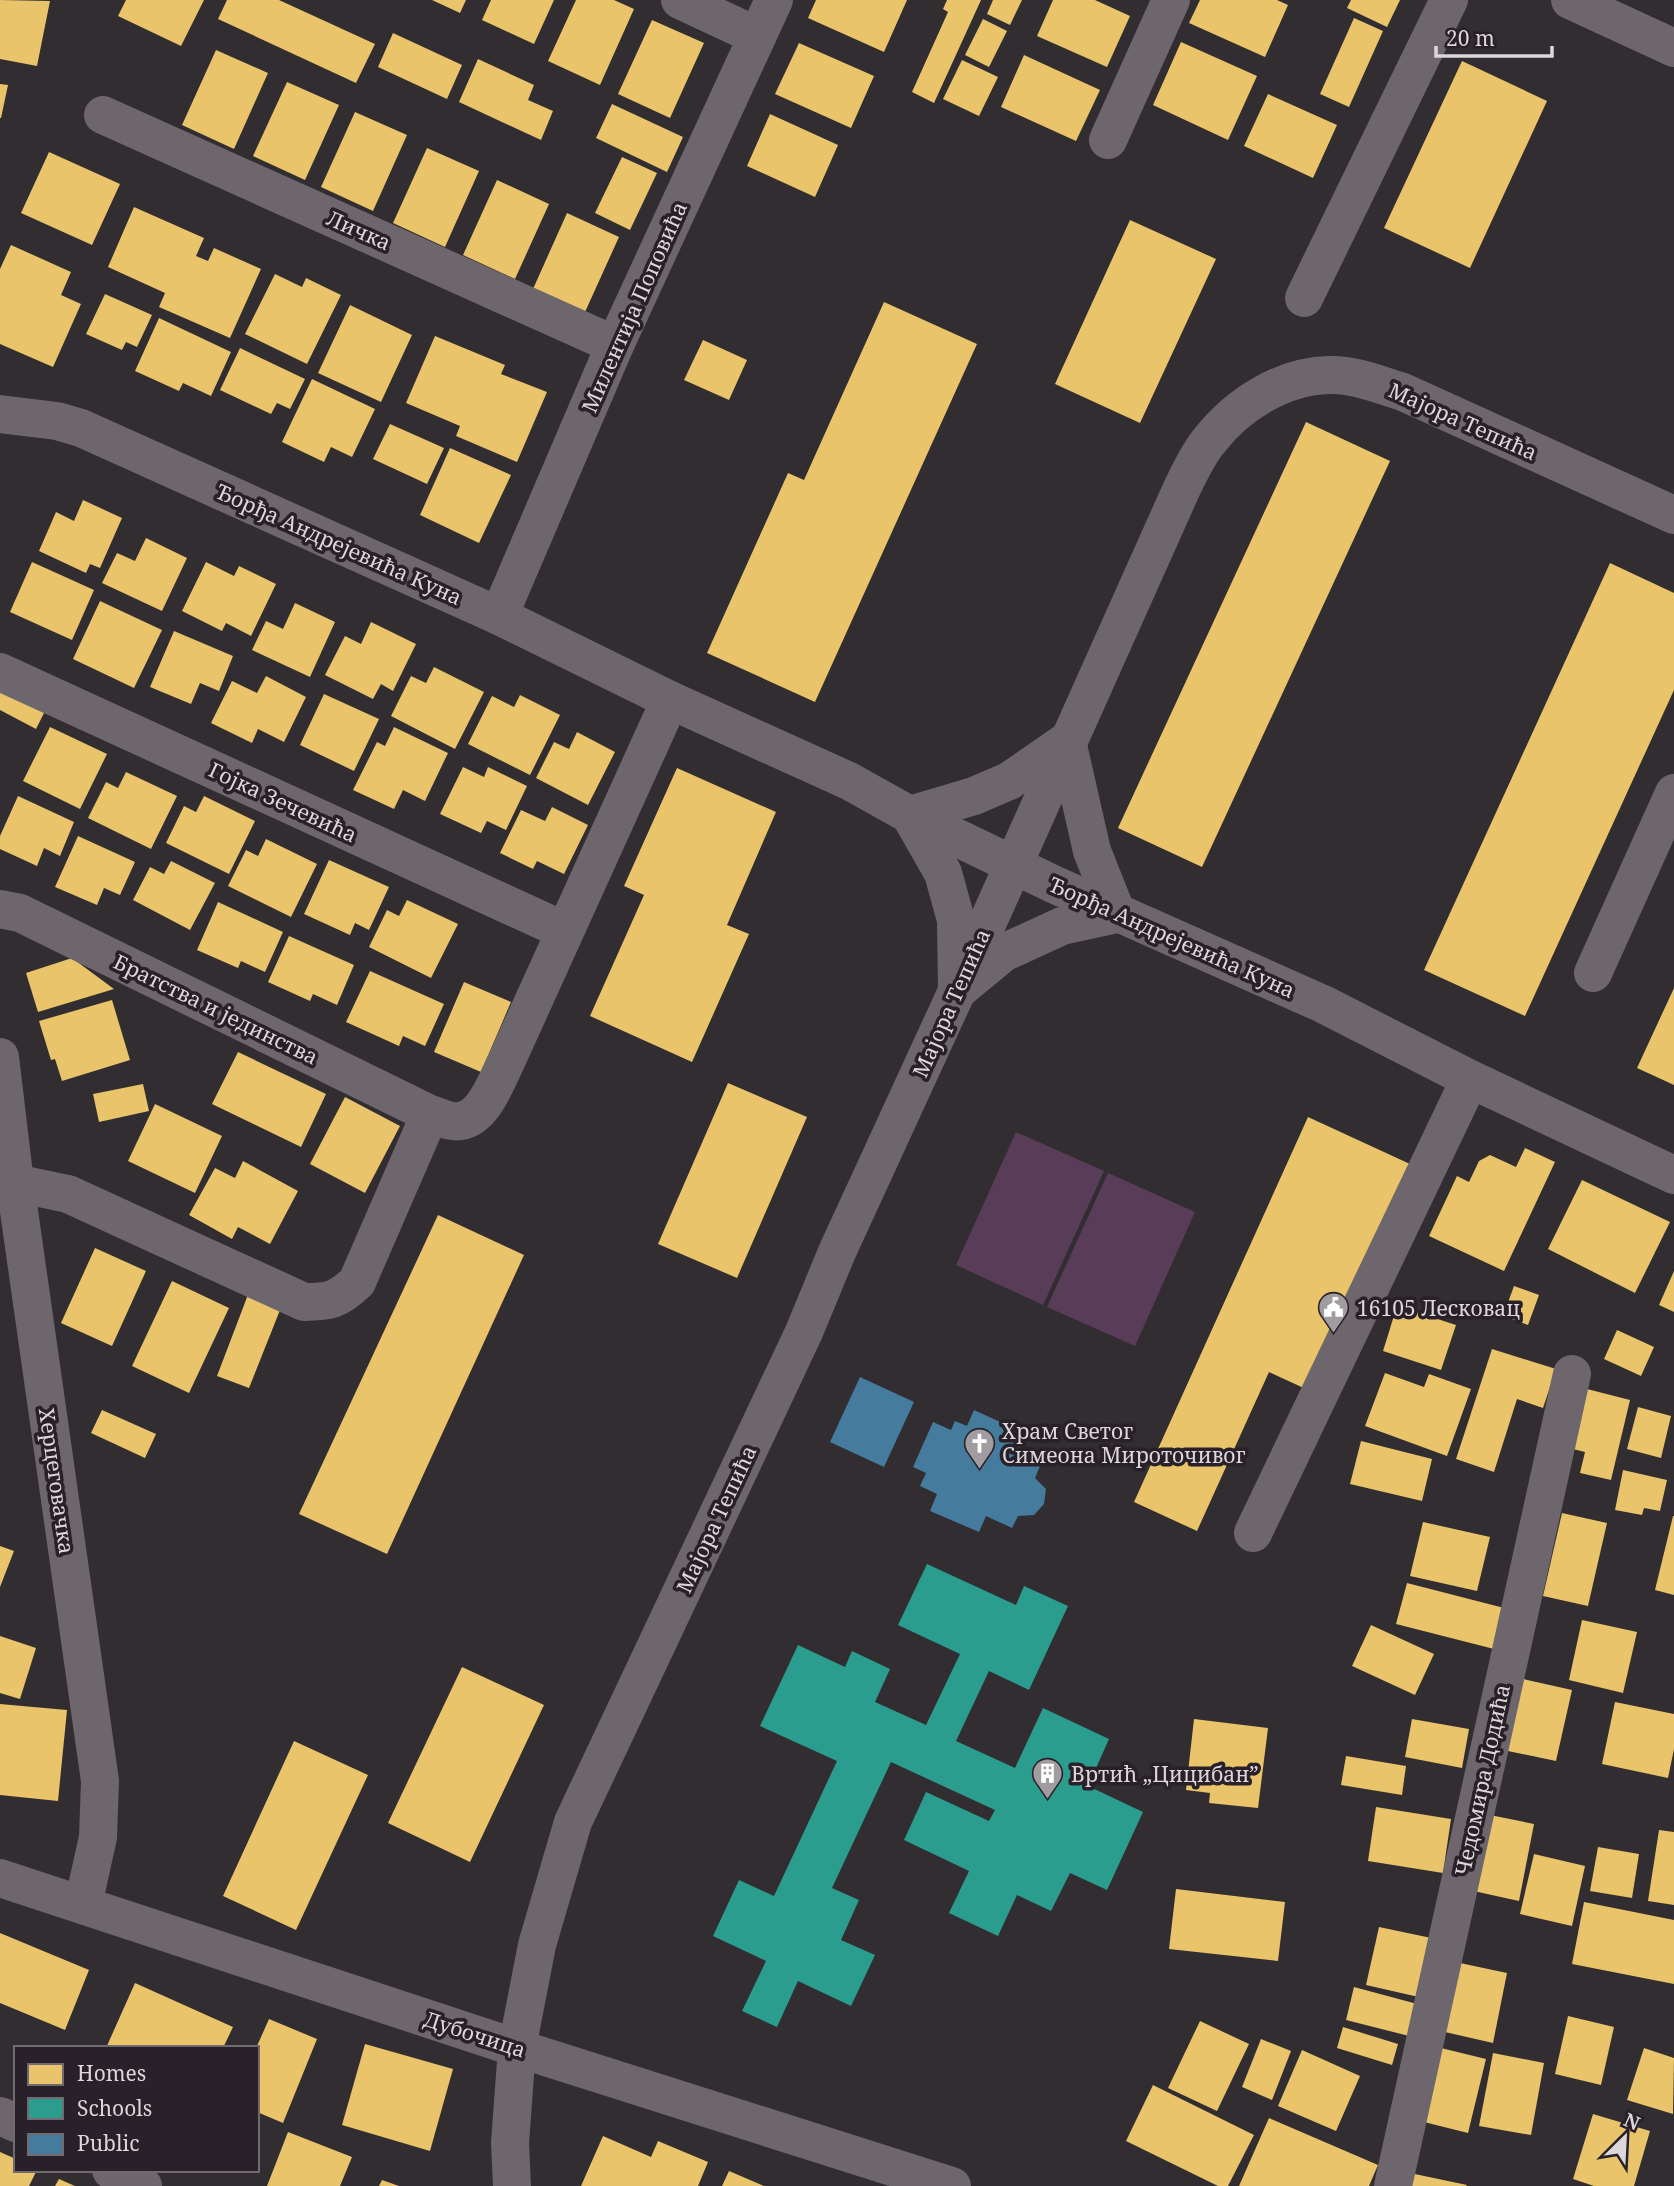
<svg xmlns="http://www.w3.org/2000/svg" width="1674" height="2186" viewBox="0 0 1674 2186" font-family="'Noto Serif',serif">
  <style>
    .green { fill: #593d58 }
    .homes { fill: #e9c46a }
    .schools { fill: #2a9d8f }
    .public { fill: #457b9d }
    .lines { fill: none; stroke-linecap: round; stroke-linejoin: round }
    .minor { stroke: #6d666d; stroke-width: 38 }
    .labels { text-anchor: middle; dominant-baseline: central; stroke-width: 7; stroke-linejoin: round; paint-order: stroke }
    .street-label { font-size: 21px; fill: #dcd7db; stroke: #292129 }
    .poi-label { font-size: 21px; fill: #dcd7db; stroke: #292129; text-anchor: start }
  </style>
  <rect width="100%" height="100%" fill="#312d31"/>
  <g class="green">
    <path d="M1016,1132L1104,1171L1043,1305L956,1265Z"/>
    <path d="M1108,1173L1195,1212L1135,1346L1047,1307Z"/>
  </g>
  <g class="homes">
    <path d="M0,0L50,1L37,66L0,59Z"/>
    <path d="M126,0H204L181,46L118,16Z"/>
    <path d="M227,0H279L375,44L356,83L218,19Z"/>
    <path d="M432,0H466L460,13Z"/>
    <path d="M491,0H554L534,44L482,20Z"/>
    <path d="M576,0H614L634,9L600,85L548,61Z"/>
    <path d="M816,0H907L884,52L808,18Z"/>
    <path d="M947,0H981L934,103L912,92L948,12L943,9Z"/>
    <path d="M993,0H1022L1010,25L987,14Z"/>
    <path d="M1053,0H1095L1130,16L1107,67L1037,36Z"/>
    <path d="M1200,0H1277L1288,5L1265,57L1189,23Z"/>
    <path d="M1351,0H1400L1387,27L1347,8Z"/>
    <path d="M1354,18L1383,31L1349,107L1320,94Z"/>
    <path d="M983,19L1007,31L989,67L965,55Z"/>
    <path d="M652,20L704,43L670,118L618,94Z"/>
    <path d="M393,33L462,65L447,99L378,67Z"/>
    <path d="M1181,42L1257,76L1228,140L1153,105Z"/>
    <path d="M799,43L874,76L851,128L775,94Z"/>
    <path d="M216,50L268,73L234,149L182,125Z"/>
    <path d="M1024,55L1100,90L1076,141L1001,107Z"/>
    <path d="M478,59L534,85L528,100L553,111L541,140L459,102Z"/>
    <path d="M962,60L998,77L979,116L943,99Z"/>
    <path d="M1462,61L1547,101L1470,268L1384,228Z"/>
    <path d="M287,82L339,105L305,180L253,156Z"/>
    <path d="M0,84L8,85L1,118H0Z"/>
    <path d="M1268,94L1337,125L1313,178L1244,146Z"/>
    <path d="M612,104L683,137L667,172L596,138Z"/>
    <path d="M355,112L407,135L373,211L321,187Z"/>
    <path d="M770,114L838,145L815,197L747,166Z"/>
    <path d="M427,148L479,171L445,247L393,223Z"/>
    <path d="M49,152L120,184L92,245L21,213Z"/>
    <path d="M622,157L657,173L630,230L595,213Z"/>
    <path d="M497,180L549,204L515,279L463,255Z"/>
    <path d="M134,207L204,238L196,256L208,261L214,248L261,269L230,338L159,307L165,293L108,267Z"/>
    <path d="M567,213L619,237L585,312L533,289Z"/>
    <path d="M1130,220L1216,259L1140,423L1055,384Z"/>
    <path d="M11,245L71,272L61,295L81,304L53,367L0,344V269Z"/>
    <path d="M275,274L302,287L306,278L341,295L307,364L245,334Z"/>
    <path d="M105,294L152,315L137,347L126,342L122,350L86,334Z"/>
    <path d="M884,302L977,344L815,702L707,653L788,473L804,480Z"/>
    <path d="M350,305L412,335L381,402L318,373Z"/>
    <path d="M159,318L231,352L211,396L183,383L179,391L135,371Z"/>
    <path d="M435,336L505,365L501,374L547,392L517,462L456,436L460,426L406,403Z"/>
    <path d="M703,340L747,360L729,400L684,380Z"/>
    <path d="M240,348L305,379L290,409L277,403L271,414L220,390Z"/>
    <path d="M312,379L375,409L352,457L331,447L324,462L282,442Z"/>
    <path d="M1306,422L1390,461L1202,867L1118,828Z"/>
    <path d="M390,424L444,448L427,484L373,459Z"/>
    <path d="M450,448L511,475L479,543L420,515Z"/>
    <path d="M83,500L122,518L100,568L90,564L86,573L39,551L56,512L74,521Z"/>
    <path d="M146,538L187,558L162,611L102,583L117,553L135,561Z"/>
    <path d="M32,562L94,590L72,640L10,612Z"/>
    <path d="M206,562L234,576L239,566L276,584L251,636L226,623L222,631L182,611Z"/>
    <path d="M1610,563L1674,593V690L1525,1016L1424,970Z"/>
    <path d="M100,601L162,630L134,688L73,659Z"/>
    <path d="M295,603L335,622L310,677L252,650L266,621L283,629Z"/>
    <path d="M371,622L416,644L393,691L381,684L373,699L325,675L345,636L361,644Z"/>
    <path d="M174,631L233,656L219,691L200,683L191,704L150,687Z"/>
    <path d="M434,667L484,692L455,749L391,716L411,676L426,683Z"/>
    <path d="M266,676L306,697L284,742L258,729L252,743L211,723L232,681L257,693Z"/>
    <path d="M0,691L46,709L36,729L0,710Z"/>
    <path d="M324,694L379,719L354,771L300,745Z"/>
    <path d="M520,695L560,715L530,775L468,744L492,696L514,707Z"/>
    <path d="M50,727L107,754L80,809L23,781Z"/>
    <path d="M394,727L448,753L425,801L403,790L394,809L353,790L377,742L385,746Z"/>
    <path d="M577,732L615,752L588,805L536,778L554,742L569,749Z"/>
    <path d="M463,767L484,777L488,767L527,786L506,830L487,821L481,833L440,814Z"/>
    <path d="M677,768L776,812L727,925L749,934L692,1062L590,1016L644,895L624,886Z"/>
    <path d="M126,772L177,796L151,849L88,818L106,782L118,788Z"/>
    <path d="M18,796L74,822L60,856L44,848L37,866L0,849V836Z"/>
    <path d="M204,796L255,821L229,874L166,843L184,806L196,812Z"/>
    <path d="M552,807L588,825L564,874L537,861L533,869L500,853L521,810L545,821Z"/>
    <path d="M78,836L135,862L120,895L104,888L97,905L55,887Z"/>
    <path d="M266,839L317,864L291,917L228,886L246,850L258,856Z"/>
    <path d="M329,860L389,887L369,930L355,923L350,935L304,914Z"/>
    <path d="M171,861L215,883L190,930L133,900L150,867L164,874Z"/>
    <path d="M407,900L458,924L431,978L369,947L387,910L399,916Z"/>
    <path d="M218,902L283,932L265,972L241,961L238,968L197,950Z"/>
    <path d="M289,936L354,965L337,1005L313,994L310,1001L268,982Z"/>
    <path d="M72,958L114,989L38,1012L26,973Z"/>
    <path d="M370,971L444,1004L425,1046L403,1036L399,1046L346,1022Z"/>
    <path d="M464,982L511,1002L481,1072L434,1052Z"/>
    <path d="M1674,988V1085L1637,1068Z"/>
    <path d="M112,1000L130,1060L62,1081L55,1059L51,1060L39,1021Z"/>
    <path d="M238,1052L326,1094L301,1147L212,1104Z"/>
    <path d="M728,1083L807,1117L737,1278L658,1244Z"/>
    <path d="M143,1084L149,1111L99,1122L93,1094Z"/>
    <path d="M345,1097L400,1126L365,1193L310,1164Z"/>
    <path d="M155,1104L222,1136L195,1193L128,1161Z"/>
    <path d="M1308,1117L1410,1164L1308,1390L1269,1372L1197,1531L1134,1502Z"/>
    <path d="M1525,1148L1555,1162L1504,1271L1429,1236L1457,1176L1469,1182L1479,1161L1490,1155L1516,1167Z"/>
    <path d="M243,1161L298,1191L270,1244L238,1227L232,1239L189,1215L215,1168L235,1178Z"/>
    <path d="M1582,1180L1670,1222L1635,1293L1548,1249Z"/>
    <path d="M438,1215L524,1255L387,1554L299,1514Z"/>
    <path d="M95,1248L146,1271L112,1346L61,1323Z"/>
    <path d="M1674,1271V1312L1659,1305Z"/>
    <path d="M172,1281L229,1308L189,1393L132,1366Z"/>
    <path d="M1514,1286L1539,1295L1528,1325L1503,1316Z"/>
    <path d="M249,1292L282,1305L249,1388L217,1376Z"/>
    <path d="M1397,1306L1456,1325L1441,1370L1383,1351Z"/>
    <path d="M1617,1330L1654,1347L1641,1376L1604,1359Z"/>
    <path d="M1492,1349L1556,1369L1543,1408L1517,1399L1494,1472L1456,1459Z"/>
    <path d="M1385,1373L1424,1387L1429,1374L1471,1389L1447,1456L1365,1426Z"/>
    <path d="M1587,1389L1630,1400L1611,1480L1580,1473L1585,1452L1573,1449Z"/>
    <path d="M1638,1407L1671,1416L1661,1458L1627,1449Z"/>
    <path d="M102,1410L156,1434L145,1458L91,1433Z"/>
    <path d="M1361,1441L1432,1459L1422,1501L1350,1484Z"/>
    <path d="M1623,1470L1667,1480L1660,1511L1644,1508L1642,1515L1615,1510Z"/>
    <path d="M1562,1513L1607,1523L1588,1606L1543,1596Z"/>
    <path d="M1673,1516H1674V1595L1655,1590Z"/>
    <path d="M1423,1522L1490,1537L1477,1591L1410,1576Z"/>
    <path d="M0,1546L14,1551L0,1587Z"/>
    <path d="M1407,1583L1508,1609L1498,1650L1396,1624Z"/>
    <path d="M1582,1620L1637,1632L1623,1693L1569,1680Z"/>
    <path d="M1371,1625L1434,1654L1415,1695L1352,1666Z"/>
    <path d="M0,1636L36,1648L20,1699L0,1693Z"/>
    <path d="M462,1667L544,1705L470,1862L388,1823Z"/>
    <path d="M1519,1678L1572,1690L1556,1761L1503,1750Z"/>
    <path d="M1615,1702L1674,1714V1749L1668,1778L1602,1764Z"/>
    <path d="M0,1704L67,1710L58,1801L0,1795Z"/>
    <path d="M1194,1719L1268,1728L1258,1808L1209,1803L1210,1793L1186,1790Z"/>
    <path d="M1412,1719L1469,1729L1462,1768L1405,1757Z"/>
    <path d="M294,1741L368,1775L296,1930L223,1896Z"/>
    <path d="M1346,1756L1406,1766L1402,1795L1341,1785Z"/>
    <path d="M1376,1807L1451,1819L1443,1873L1368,1861Z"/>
    <path d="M1485,1814L1534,1824L1519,1901L1469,1890Z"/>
    <path d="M1659,1830L1674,1832V1905L1648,1901Z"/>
    <path d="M1598,1847L1639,1854L1632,1898L1590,1891Z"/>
    <path d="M1534,1854L1585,1866L1572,1926L1520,1914Z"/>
    <path d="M1176,1889L1285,1902L1278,1961L1169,1949Z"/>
    <path d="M1584,1902L1674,1920V1984L1572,1964Z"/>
    <path d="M1379,1927L1436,1939L1423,1998L1366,1985Z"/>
    <path d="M0,1933L89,1970L65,2030L0,2003Z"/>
    <path d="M1460,1963L1507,1973L1493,2043L1445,2032Z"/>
    <path d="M135,1983L233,2027L223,2048H106Z"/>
    <path d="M1354,1987L1421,2005L1413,2037L1346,2020Z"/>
    <path d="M1568,2016L1614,2027L1601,2085L1555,2074Z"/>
    <path d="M269,2019L317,2039L283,2123L257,2112V2046Z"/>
    <path d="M1200,2021L1249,2044L1217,2111L1168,2088Z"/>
    <path d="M1343,2027L1398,2044L1392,2065L1337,2048Z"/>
    <path d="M1261,2039L1291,2051L1272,2100L1242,2087Z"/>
    <path d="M365,2044L453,2069L430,2151L342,2125Z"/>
    <path d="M1441,2048L1486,2059L1468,2133L1424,2122Z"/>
    <path d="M1644,2048L1674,2058L1673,2114L1627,2100Z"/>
    <path d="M1302,2050L1360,2076L1336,2131L1278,2106Z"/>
    <path d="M1493,2053L1544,2063L1531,2135L1479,2126Z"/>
    <path d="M1153,2085L1254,2135L1228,2186H1218L1126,2141Z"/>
    <path d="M1593,2114L1650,2131L1634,2186H1594L1573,2179Z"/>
    <path d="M1269,2118L1378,2165L1369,2186H1239Z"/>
    <path d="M288,2132L352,2157L340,2186H267Z"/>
    <path d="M603,2136L651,2157L658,2141L708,2162L698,2186H581Z"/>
    <path d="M0,2152L16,2159V2170H37L29,2186H0Z"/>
    <path d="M729,2171L764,2186H722Z"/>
    <path d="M1410,2173L1467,2185L1466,2186H1408Z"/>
    <path d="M59,2179L75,2186H55Z"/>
    <path d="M382,2180L399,2186H379Z"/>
  </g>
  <path class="schools" d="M927,1564L1016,1605L1024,1586L1068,1606L1029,1690L989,1671L956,1741L1015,1768L1043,1708L1109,1739L1088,1786L1143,1812L1107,1890L1070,1873L1051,1911L1017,1895L998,1936L949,1913L969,1871L904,1840L926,1792L989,1821L995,1810L891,1762L832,1888L859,1900L841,1940L875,1955L851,2006L798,1981L777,2027L742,2011L766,1961L713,1936L739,1880L774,1896L837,1761L760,1726L798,1645L845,1667L852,1651L890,1669L875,1702L926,1725L960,1654L898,1625Z"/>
  <g class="public">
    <path d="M860,1377L914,1402L884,1467L830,1442Z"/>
    <path d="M974,1410L1027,1434L1017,1456L1040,1466L1035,1478L1046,1489L1044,1504L1034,1515L1018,1516L1012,1528L986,1516L979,1532L930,1511L937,1494L920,1486L926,1473L913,1467L933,1422L951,1430L955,1421L967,1426Z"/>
  </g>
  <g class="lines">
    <g class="minor">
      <path d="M680,0L757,36"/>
      <path d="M1570,0L1674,48"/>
      <path d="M103,115L615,345"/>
      <path d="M1108,140L1171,0"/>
      <path d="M1304,298L1449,0"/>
      <path d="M0,414L57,421L81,428L499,616L670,700L849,781L910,815L1053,884L1323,1004L1470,1079L1674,1175"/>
      <path d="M499,616L615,345L774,0"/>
      <path d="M0,672L565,931"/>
      <path d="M1067,741L1092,851L1117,914L1062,926L1003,953L957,991L956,920L943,873L910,815L974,796L1009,781Z"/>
      <path d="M0,909L20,913L430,1114C437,1116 445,1120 452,1121C481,1126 495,1084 505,1064L670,700"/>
      <path d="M1593,973L1674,793"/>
      <path d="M0,1057L15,1183L100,1781L98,1837L83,1905"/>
      <path d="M15,1183L68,1194L304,1302C330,1302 338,1300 357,1282L430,1114"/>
      <path d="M1253,1533L1470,1079"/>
      <path d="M0,1878L517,2048L952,2186"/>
      <path d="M0,2116L16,2123"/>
      <path d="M111,2170L143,2186"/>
      <path d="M512,2186L510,2143L517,2048L537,1945L573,1822L804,1332L837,1252L957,991L1182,488C1190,472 1198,454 1209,441C1237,405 1282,376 1329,375C1353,374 1380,385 1403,392L1674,515"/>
      <path d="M1393,2186L1572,1374"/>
    </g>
  </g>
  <defs>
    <symbol id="civic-pin" viewBox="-11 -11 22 30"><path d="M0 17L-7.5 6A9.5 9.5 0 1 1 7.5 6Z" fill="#a09ca0" stroke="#292129"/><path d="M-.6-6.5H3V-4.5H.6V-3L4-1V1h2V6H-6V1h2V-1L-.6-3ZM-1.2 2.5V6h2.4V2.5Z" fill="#fff"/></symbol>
    <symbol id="church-pin" viewBox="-11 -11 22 30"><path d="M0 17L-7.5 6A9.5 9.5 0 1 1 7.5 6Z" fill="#a09ca0" stroke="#292129"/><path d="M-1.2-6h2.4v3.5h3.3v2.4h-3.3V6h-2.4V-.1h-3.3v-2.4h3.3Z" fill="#fff"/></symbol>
    <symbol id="building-pin" viewBox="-11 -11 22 30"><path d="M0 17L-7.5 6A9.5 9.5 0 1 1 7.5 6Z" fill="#a09ca0" stroke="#292129"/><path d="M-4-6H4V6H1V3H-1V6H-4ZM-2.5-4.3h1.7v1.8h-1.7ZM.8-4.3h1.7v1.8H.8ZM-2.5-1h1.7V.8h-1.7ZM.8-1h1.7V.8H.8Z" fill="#fff"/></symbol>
  </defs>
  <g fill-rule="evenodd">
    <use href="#civic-pin" x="1316" y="1290" width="35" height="47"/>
    <use href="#church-pin" x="962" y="1426" width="35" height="47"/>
    <use href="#building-pin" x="1030" y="1756" width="35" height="47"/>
  </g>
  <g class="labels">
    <g class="street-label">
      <text transform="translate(359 230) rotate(24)">Личка</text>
      <text transform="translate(634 307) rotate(-66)">Милентија Поповића</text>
      <text transform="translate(1463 421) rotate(24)">Мајора Тепића</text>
      <text transform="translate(339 544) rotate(24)">Ђорђа Андрејевића Куна</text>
      <text transform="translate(283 802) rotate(25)">Гојка Зечевића</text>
      <text transform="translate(1172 937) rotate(24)">Ђорђа Андрејевића Куна</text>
      <text transform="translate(951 1003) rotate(-66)">Мајора Тепића</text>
      <text transform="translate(216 1009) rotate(26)">Братства и јединства</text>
      <text transform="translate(57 1481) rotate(82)">Херцеговачка</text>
      <text transform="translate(716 1519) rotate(-65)">Мајора Тепића</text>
      <text transform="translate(1482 1780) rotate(-78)">Чедомира Додића</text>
      <text transform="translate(475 2034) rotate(18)">Дубочица</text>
    </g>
    <g class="poi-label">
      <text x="1357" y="1308">16105 Лесковац</text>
      <text x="1002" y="1431">Храм Светог<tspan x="1002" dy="24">Симеона Мироточивог</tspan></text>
      <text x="1071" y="1774">Вртић „Цицибан”</text>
    </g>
  </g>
  <rect x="14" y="2046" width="245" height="126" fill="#292129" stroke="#716a70" stroke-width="2"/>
  <rect x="28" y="2064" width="35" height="21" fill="#e9c46a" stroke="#716a70" stroke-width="2"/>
  <text x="77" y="2081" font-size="21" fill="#dcd7db">Homes</text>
  <rect x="28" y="2098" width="35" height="21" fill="#2a9d8f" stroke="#716a70" stroke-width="2"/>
  <text x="77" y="2116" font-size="21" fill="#dcd7db">Schools</text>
  <rect x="28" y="2134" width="35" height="21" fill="#457b9d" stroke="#716a70" stroke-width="2"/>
  <text x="77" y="2151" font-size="21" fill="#dcd7db">Public</text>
  <g transform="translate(1625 2137) rotate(24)" stroke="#292129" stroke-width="5" paint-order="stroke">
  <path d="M0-5L12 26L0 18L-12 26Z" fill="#dcd7db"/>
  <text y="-10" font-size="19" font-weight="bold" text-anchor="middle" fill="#dcd7db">N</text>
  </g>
  <path d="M1436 46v10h116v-10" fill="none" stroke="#dcd7db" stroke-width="3.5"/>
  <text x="1446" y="46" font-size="21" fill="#dcd7db" stroke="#292129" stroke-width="5" paint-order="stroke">20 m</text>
</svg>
